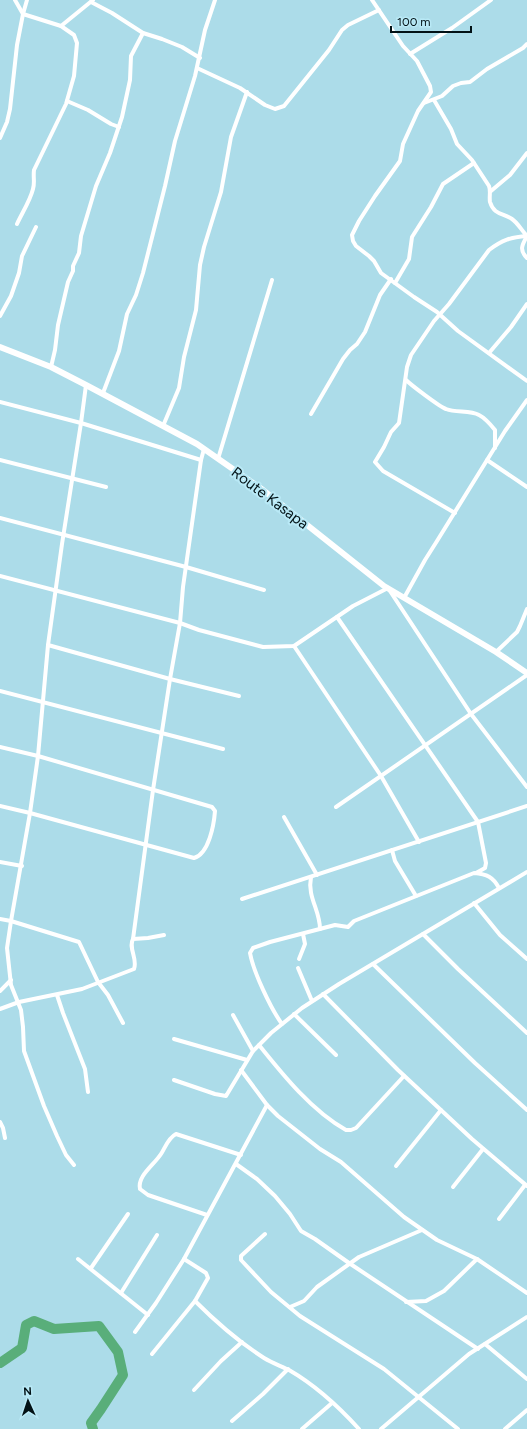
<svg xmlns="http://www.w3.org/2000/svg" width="527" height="1429" viewBox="0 0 527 1429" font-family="Figtree,sans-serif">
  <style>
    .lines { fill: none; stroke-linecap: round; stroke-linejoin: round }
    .river { stroke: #59ae7a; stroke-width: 10 }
    .street { stroke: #fff; stroke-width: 4 }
    .secondary { stroke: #fff; stroke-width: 6 }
    .labels { text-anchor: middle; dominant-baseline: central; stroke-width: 4; stroke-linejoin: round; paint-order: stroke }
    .street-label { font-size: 15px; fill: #021216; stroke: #b9e9f6 }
  </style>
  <rect width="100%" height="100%" fill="#acdce9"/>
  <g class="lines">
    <path class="river" d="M0,1363L22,1348L26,1325L34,1321L54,1329L99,1326L118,1352L123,1375L101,1409L91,1423L93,1429"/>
    <g class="street">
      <path d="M15,0L23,14L61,26L74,35L77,43L74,76L66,104L34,170C33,177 35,183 33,189C30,201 22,213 17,224"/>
      <path d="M372,0L403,46L417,61L430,86L431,92L418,111L403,144L400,161L375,196L359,221L352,235L353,241L356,246L369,256L374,261L381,273L414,297L437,312L458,331L527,381"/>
      <path d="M91,2L112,13L143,33L162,39L182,47L200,58"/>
      <path d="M61,26L93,0"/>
      <path d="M410,54L452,28L491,0"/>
      <path d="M197,68L240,88L265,105L275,109L284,106L329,50L342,30L348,25L379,10"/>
      <path d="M434,100L451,129L457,144L472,160L489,186C491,191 489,197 490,202C494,215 503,213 512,219C518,223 522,231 527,236C522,245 519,250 527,258"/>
      <path d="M67,101L88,110L111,124L119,127"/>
      <path d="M424,103L442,96L453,86L461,83L470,82L487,69L523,48L527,44"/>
      <path d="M0,138L7,122L10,109L17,45L23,14L27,0"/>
      <path d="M491,191L510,175L527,153"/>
      <path d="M395,283L409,259L412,237L431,207L443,184L474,163"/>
      <path d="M0,316L11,296L19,273L22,256L36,227"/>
      <path d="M489,353L511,327L527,304"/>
      <path d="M51,367L55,350L58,325L68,282L73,271V266L79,253L81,236L96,186L110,153L122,117L130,80L131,56L143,33"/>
      <path d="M406,380C411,385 440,407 446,409C456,413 470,410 479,415C485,418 491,425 495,430V448"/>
      <path d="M103,393L119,351L127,314L136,295L143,273L165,186L175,141L195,76L205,30L215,0"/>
      <path d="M0,402L81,423L201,460"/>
      <path d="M311,414L343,359L350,350L357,344L365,332L380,295L391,279"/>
      <path d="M163,426L179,388L184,357L196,310L200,265L204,247L221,192L231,137L247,92"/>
      <path d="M218,459L272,280"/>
      <path d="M0,460L106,487"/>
      <path d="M487,460L527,487"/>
      <path d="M455,513L383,471L375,462L384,447L391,432L399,423L407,367L411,355L434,321L449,304L489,250C502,240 511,237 527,236"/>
      <path d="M0,518L186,567L264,590"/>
      <path d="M0,576L180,623L199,630L263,647L294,646L353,606L388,588L471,714L527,787"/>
      <path d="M404,598L425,560L437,541L505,431L527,400"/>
      <path d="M337,617L478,822L486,863L485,868L476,873"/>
      <path d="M48,645L170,679L239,696"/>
      <path d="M294,646L381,776L419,842"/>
      <path d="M496,652L517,632L520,626L527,609"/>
      <path d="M0,691L223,749"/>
      <path d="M0,747L38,756L212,807L215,811C214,824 209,854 194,858L30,813L0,806"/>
      <path d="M336,807L527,675"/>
      <path d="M284,817L317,875"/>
      <path d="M392,850L395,861L416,896"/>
      <path d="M0,862L22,866"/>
      <path d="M311,877C307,897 320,910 320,929"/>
      <path d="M242,899L527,806"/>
      <path d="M474,903L500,935L527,959"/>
      <path d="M0,919L11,921L79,942L98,982L108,995L123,1023"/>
      <path d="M423,934L458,969L527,1033"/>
      <path d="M133,939L153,790L170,679L180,623L183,587L201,460L204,449"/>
      <path d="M299,959L305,944L303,934"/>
      <path d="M373,964L475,1063L527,1110"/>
      <path d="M298,968L312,1001"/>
      <path d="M0,991L11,980"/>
      <path d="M323,994L398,1070L472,1139L527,1186"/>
      <path d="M57,995L63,1013L85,1069L88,1092"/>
      <path d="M0,1009L19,1002L82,989L134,969C138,959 128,948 133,939L148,938L164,935"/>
      <path d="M294,1014L336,1055"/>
      <path d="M233,1015L253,1051"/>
      <path d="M282,1024C271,1009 253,971 250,953L253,948L270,942L335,925L348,927L354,921L474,873C487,874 493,877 499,888"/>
      <path d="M174,1039L247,1060"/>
      <path d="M259,1045C283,1075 312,1111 346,1130H351L356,1128L404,1076"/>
      <path d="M241,1070L267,1105L278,1116L320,1149L341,1162L404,1217L437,1240L477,1259L527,1293"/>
      <path d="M174,1080L215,1094L226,1096L253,1051L271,1033L302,1008L339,984L527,872"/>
      <path d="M0,1122L3,1128L5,1138"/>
      <path d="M236,1164L257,1179L275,1196L290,1214L301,1231L315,1239L349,1263L478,1349"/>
      <path d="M74,1165L66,1155L57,1136L44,1106L24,1051L23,1027L21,1010L11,985L7,948L11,921L30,813L38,756L48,645L62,544L81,423L86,385"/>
      <path d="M396,1166L441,1110"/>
      <path d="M453,1187L483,1149"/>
      <path d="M207,1215L148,1195L140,1189C137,1176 154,1165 161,1154C165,1148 168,1138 176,1134L241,1155"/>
      <path d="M499,1219L525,1185"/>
      <path d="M265,1234L241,1256V1260L271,1292L300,1316L384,1369L458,1429"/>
      <path d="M78,1259L148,1315"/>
      <path d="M91,1268L128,1214"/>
      <path d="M121,1293L157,1235"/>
      <path d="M195,1301C216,1322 239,1342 264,1358C272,1363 281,1366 289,1370C315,1385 339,1407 359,1429"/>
      <path d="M406,1302L426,1301L444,1291L477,1259"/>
      <path d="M290,1307L304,1301L317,1287L359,1257L422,1230"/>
      <path d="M135,1332L156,1303L184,1259L267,1105"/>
      <path d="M485,1344L527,1379"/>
      <path d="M152,1354L195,1301L208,1278L206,1273L184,1259"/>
      <path d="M194,1390L221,1361L242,1342"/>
      <path d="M232,1421L263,1394L288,1369"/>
      <path d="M302,1429L332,1403"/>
      <path d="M381,1429L469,1354L527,1317"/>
      <path d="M505,1429L527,1410"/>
    </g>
    <path class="secondary" d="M0,347L51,367L86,385L197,444L263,490L384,586L496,652L527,673"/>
  </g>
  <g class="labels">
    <g class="street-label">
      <text transform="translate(270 498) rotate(37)">Route Kasapa</text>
    </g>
  </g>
  <g transform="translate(28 1401) rotate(357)" stroke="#b9e9f6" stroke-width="3" paint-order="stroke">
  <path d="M0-3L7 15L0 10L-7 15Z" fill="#021216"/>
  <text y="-6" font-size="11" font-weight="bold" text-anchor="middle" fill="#021216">N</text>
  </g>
  <path d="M391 26v6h80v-6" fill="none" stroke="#021216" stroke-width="2"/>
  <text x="397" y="26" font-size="12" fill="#021216" stroke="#b9e9f6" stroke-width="3" paint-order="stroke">100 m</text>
</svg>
